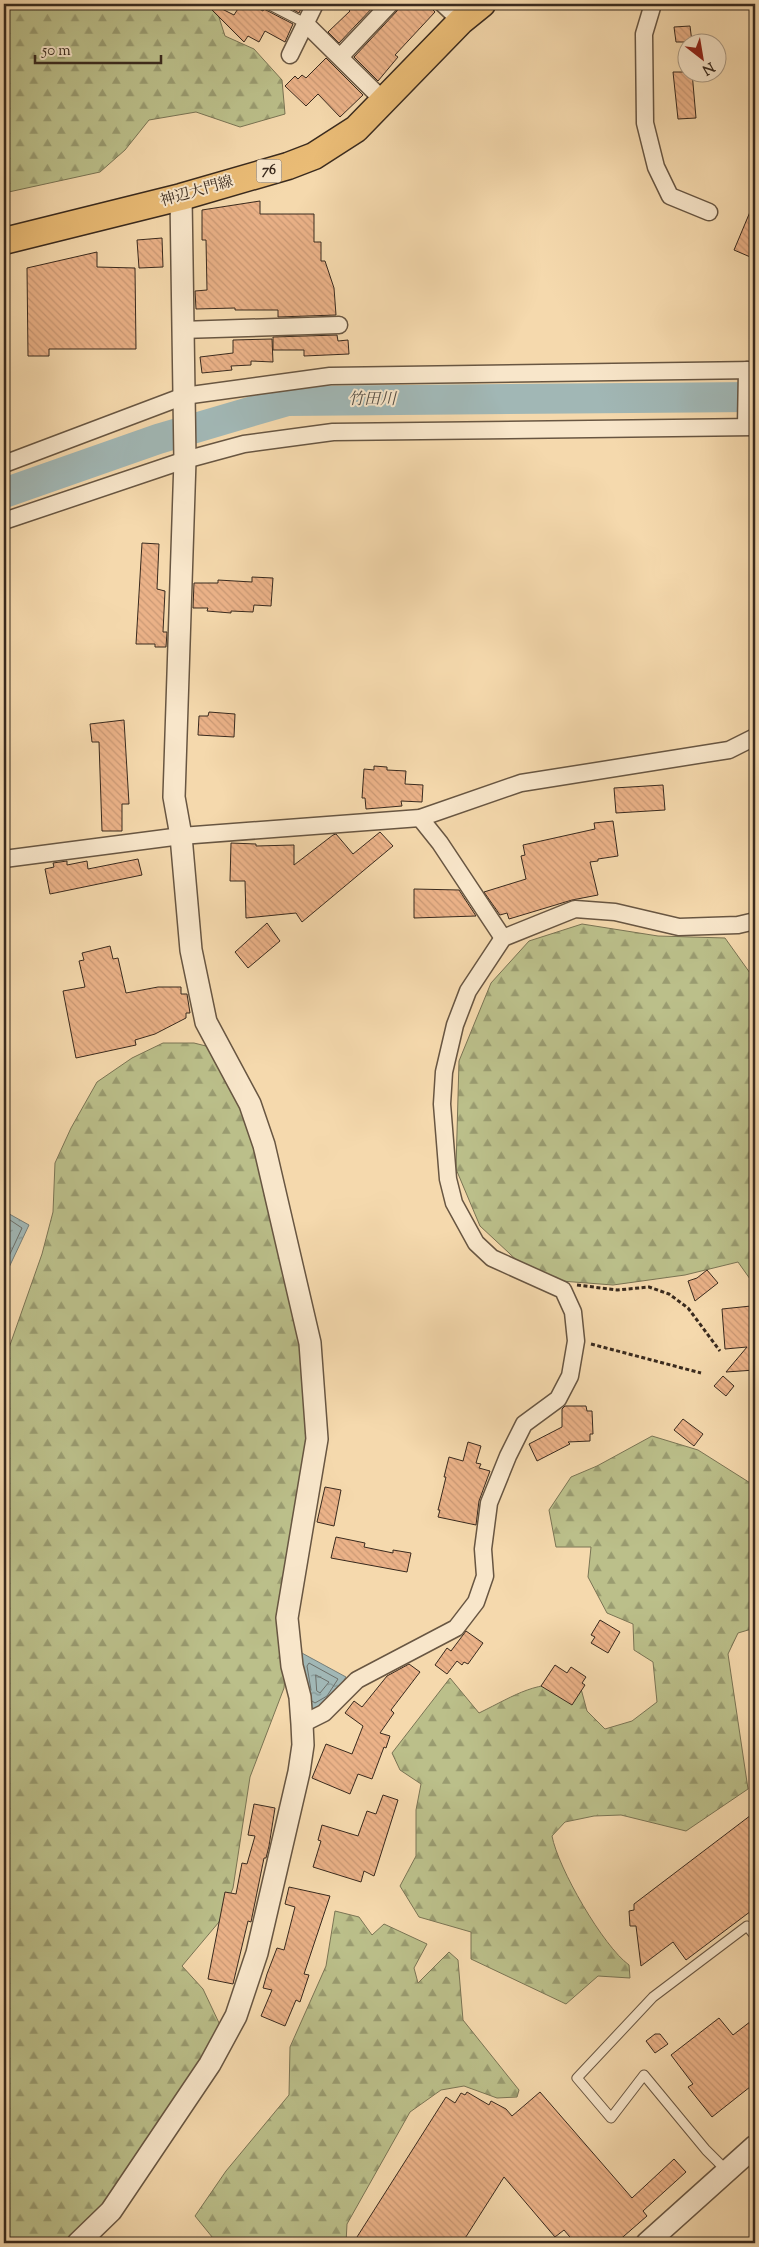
<svg xmlns="http://www.w3.org/2000/svg" width="759" height="2247" viewBox="0 0 759 2247" font-family="'Sorts Mill Goudy','Noto Serif JP',serif">
  <style>
    .forest { fill: url(#forest-firs); stroke: #7a7454 }
    .water { fill: url(#water-ripples); stroke: #777f79 }
    .lines { fill: none; stroke-linecap: round; stroke-linejoin: round }
    .shore { stroke: #6d706a; stroke-width: 1 }
    .river { stroke: #a1b7b5; stroke-width: 30 }
    .building { fill: url(#building-back-hatch); stroke: #392a1e }
    .service-casing { stroke: #685642; stroke-width: 11 }
    .minor-casing { stroke: #685642; stroke-width: 19 }
    .tertiary-casing { stroke: #685642; stroke-width: 24 }
    .primary-casing { stroke: #392a1e; stroke-width: 29 }
    .path { stroke: #392a1e; stroke-width: 3; stroke-dasharray: 4 2.5; stroke-linecap: butt }
    .service { stroke: #f8e6ca; stroke-width: 9 }
    .minor { stroke: #f8e6ca; stroke-width: 16 }
    .tertiary { stroke: #f8e6ca; stroke-width: 21 }
    .primary { stroke: #eabc76; stroke-width: 26 }
    .labels { text-anchor: middle; dominant-baseline: central; stroke-width: 4; stroke-linejoin: round; paint-order: stroke }
    .shield { fill: #f8e6ca; stroke: #726252; stroke-width: 1 }
    .shield-label { font-size: 14px; font-weight: bold; fill: #392a1e }
    .street-label { font-size: 15px; fill: #392a1e; stroke: #f8e6ca }
    .water-label { font-size: 16px; font-style: italic; fill: #534d44; stroke: #f8e6ca }
  </style>
  <defs>
    <pattern id="forest-firs" width="22" height="20" patternUnits="userSpaceOnUse" patternTransform="scale(1.25)"><rect width="22" height="20" fill="#bbbf8a"/><path d="M5 1l3.5 6h-7zM16 11l3.5 6h-7z" fill="#999b70"/></pattern>
    <pattern id="water-ripples" width="26" height="14" patternUnits="userSpaceOnUse" patternTransform="scale(1.25)"><rect width="26" height="14" fill="#a1b7b5"/><path d="M2 4q2-2 4 0t4 0M15 11q2-2 4 0t4 0" fill="none" stroke="#849593"/></pattern>
    <pattern id="building-back-hatch" width="6" height="6" patternUnits="userSpaceOnUse" patternTransform="scale(1.25)"><rect width="6" height="6" fill="#ebb288"/><path d="M-1 5l2 2M0 0l6 6M5-1l2 2" fill="none" stroke="#ca9975"/></pattern>
  </defs>
  <rect width="100%" height="100%" fill="#f5d9ad"/>
  <filter id="stains"><feTurbulence type="fractalNoise" baseFrequency=".004" numOctaves="4"/><feColorMatrix values="0 0 0 0 .2 0 0 0 0 .09 0 0 0 0 .02 0 0 0 .5 -.17"/></filter>
  <radialGradient id="worn" r=".72"><stop offset=".6" stop-color="#630" stop-opacity="0"/><stop offset="1" stop-color="#630" stop-opacity=".3"/></radialGradient>
  <g class="forest">
    <path d="M4,4H210L217,11L225,36L254,49L282,80L285,114L240,127L196,112L149,120L125,150L100,172L4,193Z"/>
    <path d="M582,924L658,936L725,938L755,980V1286L738,1262L685,1275L613,1285L561,1281L524,1267L480,1226L456,1169L459,1061L491,983L529,941Z"/>
    <path d="M163,1043H194L214,1048L261,1147L303,1360L306,1447L284,1688L250,1777L233,1888L219,1922L182,1966L203,1989L220,2025L183,2096L76,2243H4V1362L42,1254L53,1212L55,1163L71,1128L97,1082L132,1058Z"/>
    <path d="M652,1436L698,1450L755,1486V1628L738,1633L728,1654L748,1789L686,1831L621,1815L594,1816L565,1822L552,1836C558,1868 603,1946 629,1965L630,1978L598,1976L566,2004L471,1959V1932L419,1917L400,1886L416,1856V1810L421,1784L400,1770L392,1753L450,1678L479,1713C518,1694 535,1680 580,1685L587,1711L605,1729L632,1721L657,1702L653,1662L634,1650L633,1624L607,1613L588,1577L591,1547H556L549,1510L571,1477L597,1466Z"/>
    <path d="M335,1911L359,1917L372,1935L384,1924L427,1944L414,1968L418,1983L449,1952L458,1960L463,2020L519,2090L517,2097L497,2098L464,2086L441,2090L410,2112L347,2224L346,2243H217L195,2216L226,2171L289,2095L290,2047L326,1966Z"/>
  </g>
  <g class="water">
    <path d="M4,1211L29,1225L4,1278Z"/>
    <path d="M300,1652L346,1677L331,1700L308,1712Z"/>
  </g>
  <g class="lines">
    <g class="shore">
      <path d="M4,1216L22,1228L4,1267"/>
      <path d="M316,1675L329,1682L320,1693L317,1691Z"/>
      <path d="M311,1690L307,1666L309,1663L338,1679L327,1696L315,1703L312,1701"/>
    </g>
    <path class="river" d="M4,493L158,439L287,401L755,397"/>
  </g>
  <g class="building">
    <path d="M206,4H212L234,15L241,4H250L263,11L264,9L293,24L285,42L265,31L259,42L248,36L244,42Z"/>
    <path d="M287,4H303L299,13L286,6Z"/>
    <path d="M343,4H376L339,43L328,32L350,11Z"/>
    <path d="M400,4H433V10L435,12L395,55L398,57L378,81L354,57L397,11Z"/>
    <path d="M690,26L692,42H676L674,27Z"/>
    <path d="M326,58L363,95L340,117L318,94L306,106L285,86L295,76L298,79L302,75L306,78Z"/>
    <path d="M673,72H692L696,118L678,119Z"/>
    <path d="M755,200V259L734,250Z"/>
    <path d="M260,201V214H314V242H321V261H325L334,288L336,315L278,317V310H235V308L196,309L195,291L207,290L206,240H202V210Z"/>
    <path d="M162,238L163,267L139,268L137,240Z"/>
    <path d="M97,252V267L135,268L136,349H49V356H28L27,268Z"/>
    <path d="M337,335L338,341L348,340L349,354L304,356V350H273V337Z"/>
    <path d="M272,339L273,362L251,361V365L231,366L232,370L202,373L200,357L233,353V340Z"/>
    <path d="M142,543L159,544L157,589L165,591L163,632H167L166,647H155V644H136Z"/>
    <path d="M252,577L273,578L271,606L254,605L253,612L231,611V613L207,611L208,608H193L194,583H218V580L252,582Z"/>
    <path d="M209,712L235,714L234,737L198,735L199,716H208Z"/>
    <path d="M124,720L129,804H122V831H102L99,742H92L90,724Z"/>
    <path d="M374,766L387,767V770L406,771L405,784L423,785L422,802L401,801L402,806L366,809L365,798H362L364,769L374,770Z"/>
    <path d="M663,785L665,810L616,813L614,788Z"/>
    <path d="M613,821L618,856L598,859V861L590,862L598,895L572,900L509,919L507,913L500,915L484,892L526,879L521,856L525,855L523,845L595,829L594,823Z"/>
    <path d="M380,832L393,846L302,922L296,913L246,918L245,881H230L231,843L256,844V846L294,845V865L333,835L336,834L353,854Z"/>
    <path d="M138,859L142,875L50,894L45,869L54,867L53,863L67,861V865L87,861L88,869Z"/>
    <path d="M414,889L459,890L476,916L414,918Z"/>
    <path d="M267,923L280,941L248,968L235,952Z"/>
    <path d="M110,946L113,959L118,958L126,993L158,987H181V994H187L190,1013H186V1018L155,1034L135,1040L136,1045L76,1058L63,991L85,987L79,961L84,960L82,953Z"/>
    <path d="M707,1270L718,1283L695,1301L688,1281L697,1278Z"/>
    <path d="M751,1306L754,1338L755,1337V1370L726,1372L747,1347L725,1349L722,1309Z"/>
    <path d="M723,1376L734,1386L726,1396L714,1386Z"/>
    <path d="M565,1406H586L587,1411H592L593,1434H590V1441L568,1442L570,1444L537,1461L529,1444L562,1427V1409Z"/>
    <path d="M683,1419L703,1434L694,1446L674,1430Z"/>
    <path d="M468,1442L481,1446L476,1463L481,1464L479,1468L490,1471L479,1501L476,1525L438,1517L440,1510H438L446,1477H444L449,1457L463,1461Z"/>
    <path d="M325,1487L341,1490L334,1526L317,1522Z"/>
    <path d="M336,1537L365,1543L364,1547L393,1553V1550L411,1553L407,1572L331,1558Z"/>
    <path d="M600,1620L620,1632L608,1653L591,1643L595,1637L591,1635Z"/>
    <path d="M466,1631L483,1643L468,1664L464,1662L462,1665L457,1661L447,1674L435,1665L447,1648L451,1651Z"/>
    <path d="M409,1664L420,1672L391,1710L394,1713L380,1733L390,1736L386,1748L384,1747L372,1779L358,1774L350,1794L312,1778L326,1744L352,1754L363,1726L345,1713L354,1701L362,1707L387,1676Z"/>
    <path d="M555,1665L567,1673L571,1667L586,1677L582,1683L585,1685L572,1705L541,1686Z"/>
    <path d="M383,1795L398,1800L374,1876L364,1871L361,1882L313,1867L321,1841L318,1840L322,1825L358,1836L367,1811L376,1814Z"/>
    <path d="M254,1804L275,1808L269,1846L266,1858H264L251,1922L248,1921L233,1984L208,1979L225,1892L236,1894L242,1863L247,1864L255,1836L248,1835Z"/>
    <path d="M755,1812V1908L686,1960L673,1942L641,1966L636,1926H630L629,1911L634,1910V1904Z"/>
    <path d="M289,1887L330,1896L304,1974L309,1975L300,2002L296,2000L285,2026L261,2016L272,1990L263,1988L267,1974L277,1948L284,1950L295,1907L285,1904Z"/>
    <path d="M719,2018L733,2035L755,2018V2083L712,2117L688,2087L693,2084L671,2055Z"/>
    <path d="M655,2034H660L668,2044L655,2053L646,2041Z"/>
    <path d="M467,2092L489,2105L491,2101L506,2109L512,2116L540,2092L632,2198L674,2159L686,2172L643,2211L647,2216L616,2243H575L564,2230L555,2237L504,2177L462,2243H367L357,2237L446,2097L455,2103L461,2093L465,2095Z"/>
  </g>
  <g class="lines">
    <defs>
      <g id="service">
        <path d="M268,4L305,23"/>
        <path d="M727,2171L706,2150L644,2075L611,2118L577,2078L653,1997L747,1926L755,1936"/>
      </g>
      <g id="minor">
        <path d="M443,4L461,21"/>
        <path d="M653,4L644,34L645,123L656,167L670,196L709,212"/>
        <path d="M305,23L384,101"/>
        <path d="M290,55L315,4"/>
        <path d="M340,57L390,4"/>
        <path d="M181,330L339,325"/>
        <path d="M746,426L747,370"/>
        <path d="M4,464L184,396L330,376L755,370"/>
        <path d="M4,521L185,460L244,444L333,432L755,427"/>
        <path d="M420,818L440,843L503,938"/>
        <path d="M4,859L181,836L420,818L521,783L729,750L755,737"/>
        <path d="M302,1724L324,1713L357,1680L456,1628L476,1602L485,1576L483,1549L489,1503L508,1456L524,1424L558,1399L570,1376L576,1341L573,1312L563,1290L492,1258L476,1243L454,1203L448,1179L442,1104L444,1072L455,1025L468,991L503,938L575,909L615,912L679,927L738,925L755,921"/>
      </g>
      <g id="tertiary">
        <path d="M78,2243L111,2211L210,2064L236,2016L257,1953L299,1772L303,1745L302,1724L300,1697L292,1666L287,1618L317,1439L310,1343L264,1145L250,1104L206,1022L191,950L181,836L174,797L185,460L181,197"/>
        <path d="M647,2243L755,2146"/>
      </g>
      <path id="primary" d="M4,241L181,197L288,166L314,156L356,129L461,21L482,4"/>
    </defs>
    <use href="#service" class="service-casing"/>
    <use href="#minor" class="minor-casing"/>
    <use href="#tertiary" class="tertiary-casing"/>
    <use href="#primary" class="primary-casing"/>
    <g class="path">
      <path d="M577,1285L617,1290L649,1287L669,1294L688,1308L720,1351"/>
      <path d="M591,1344L701,1373"/>
    </g>
    <use href="#service" class="service"/>
    <use href="#minor" class="minor"/>
    <use href="#tertiary" class="tertiary"/>
    <use href="#primary" class="primary"/>
  </g>
  <g class="labels">
    <rect class="shield" x="256.5" y="159.5" width="25" height="23" rx="4"/>
    <g class="shield-label">
      <text x="269" y="171">76</text>
    </g>
    <g class="street-label">
      <text transform="translate(197 192) rotate(-16)">神辺大門線</text>
    </g>
    <g class="water-label">
      <text x="372" y="400">竹田川</text>
    </g>
  </g>
  <rect width="759" height="2247" fill="none" stroke="#f5d9ad" stroke-width="20"/>
  <rect x="5" y="5" width="749" height="2237" fill="none" stroke="#392a1e" stroke-width="2.5"/>
  <rect x="10" y="10" width="739" height="2227" fill="none" stroke="#392a1e"/>
  <g transform="translate(702 58) rotate(149)"><circle r="24" fill="#f8e6ca" stroke="#ac9b85"/>
  <path d="M0-4L9 19L0 12L-9 19Z" fill="#8f2418"/>
  <text y="-8" font-size="14" font-weight="bold" text-anchor="middle" fill="#392a1e">N</text>
  </g>
  <path d="M35 55v8h126v-8" fill="none" stroke="#392a1e" stroke-width="2.5"/>
  <text x="42" y="55" font-size="15" fill="#392a1e" stroke="#f8e6ca" stroke-width="4" paint-order="stroke">50 m</text>
  <rect width="100%" height="100%" filter="url(#stains)"/>
  <rect width="100%" height="100%" fill="url(#worn)"/>
</svg>
